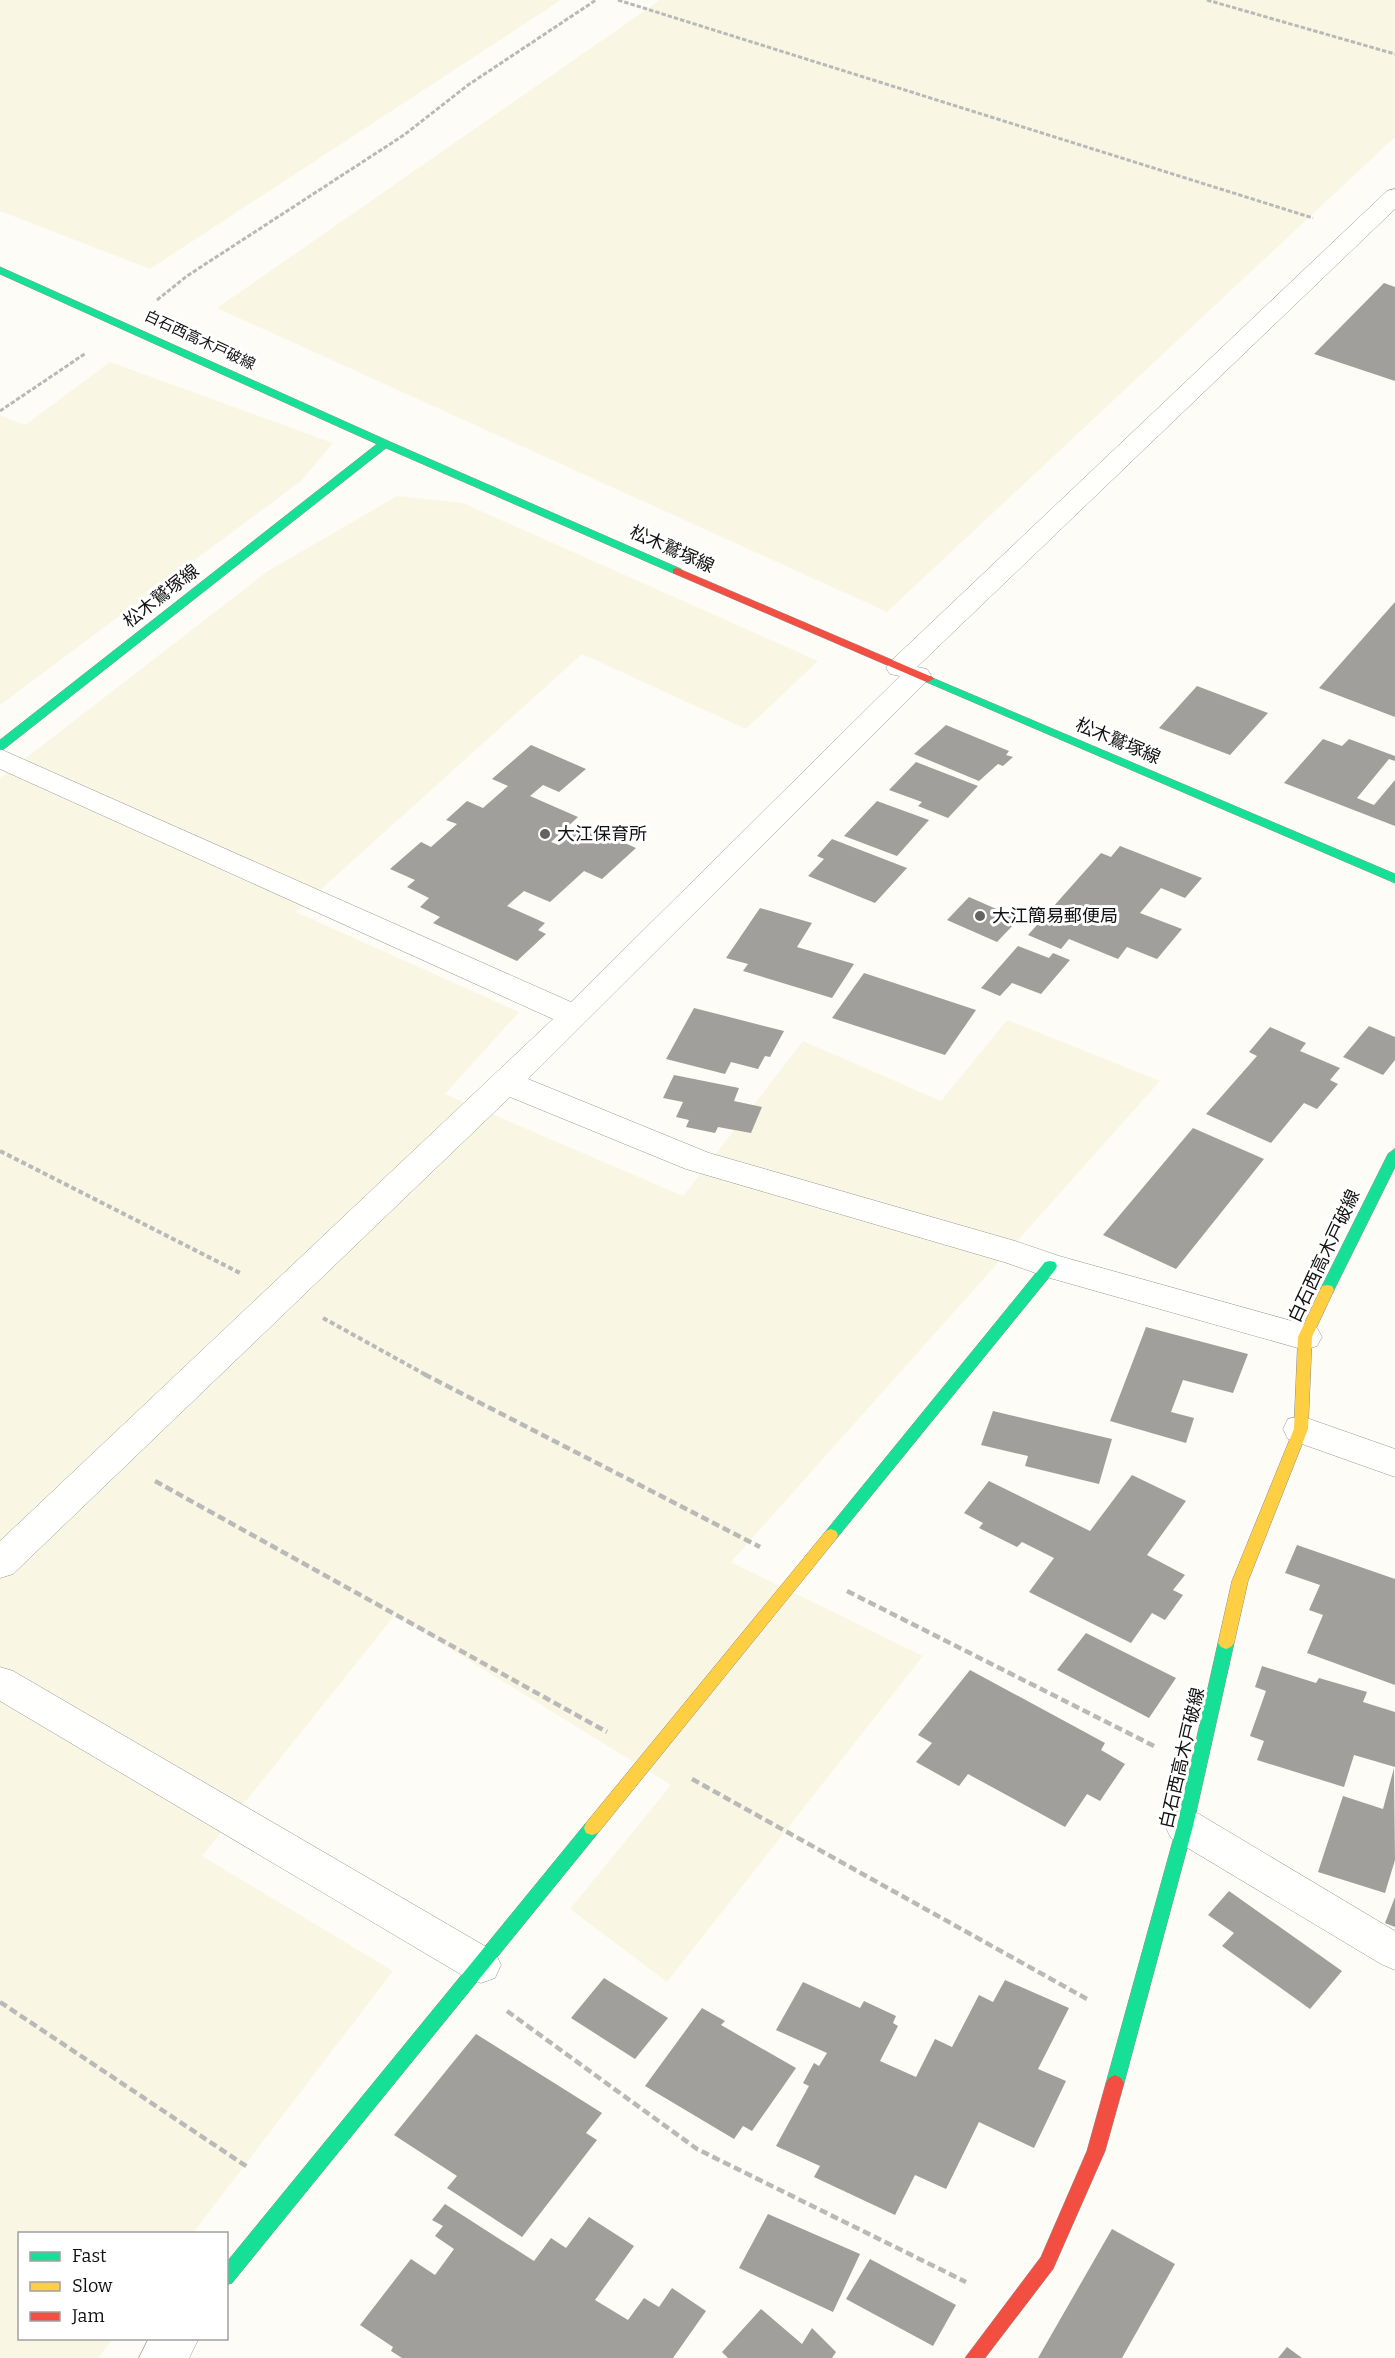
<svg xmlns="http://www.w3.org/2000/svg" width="1395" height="2358" viewBox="0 0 1395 2358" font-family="Bitter,'Noto Sans JP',serif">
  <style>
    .farmland { fill: #f9f7e4 }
    .building { fill: #a19f9c }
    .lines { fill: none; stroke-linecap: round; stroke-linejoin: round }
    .street-casing { stroke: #979795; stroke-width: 1 }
    .fast-casing { stroke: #8e8d8b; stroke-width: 1 }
    .slow-casing { stroke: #8e8d8b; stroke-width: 1 }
    .jam-casing { stroke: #8e8d8b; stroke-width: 1 }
    .path-far2 { stroke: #b9b9b8; stroke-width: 3; stroke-dasharray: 4.5 2; stroke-linecap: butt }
    .path-far1 { stroke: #b9b9b8; stroke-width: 4; stroke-dasharray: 5 3; stroke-linecap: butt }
    .path { stroke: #b9b9b8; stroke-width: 4.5; stroke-dasharray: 8 4; stroke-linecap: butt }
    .street { fill: #fffffe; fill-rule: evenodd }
    .fast { fill: #16e098; fill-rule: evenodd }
    .slow { fill: #ffcf43; fill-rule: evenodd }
    .jam { fill: #f24e42; fill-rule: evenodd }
    .poi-dot { fill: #646362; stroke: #fff; stroke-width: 2 }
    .labels { text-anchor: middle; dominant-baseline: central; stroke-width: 6; stroke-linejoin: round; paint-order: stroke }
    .far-street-label { font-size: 15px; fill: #111; stroke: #fff }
    .street-label { font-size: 18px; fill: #111; stroke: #fff }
    .poi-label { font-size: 18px; fill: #111; stroke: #fff; text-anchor: start }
  </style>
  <rect width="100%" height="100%" fill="#fdfcf7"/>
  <g class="farmland">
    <path d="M0,0H561L150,269L0,211Z"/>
    <path d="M660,0H1395V137L887,612L217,308Z"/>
    <path d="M110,362L333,443L301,481L0,705V415L25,425Z"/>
    <path d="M397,496L463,503L818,661L746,729L582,654L296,912L519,1012L445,1094L683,1196L803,1041L941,1101L1007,1020L1160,1081L731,1562L923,1656L667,1982L570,1909L671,1785L395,1615L202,1856L393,1971L193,2233L20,2234V2338L113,2339L98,2358H0V778L268,571Z"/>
  </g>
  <g class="building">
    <path d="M1384,283L1395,287V381L1314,354Z"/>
    <path d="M1395,602V717L1319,688Z"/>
    <path d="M1197,686L1268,713L1230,755L1159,728Z"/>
    <path d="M946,725L1009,751L1006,755L1013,757L1003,766L998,764L979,781L914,754Z"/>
    <path d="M1323,739L1342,746L1349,739L1395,756V761L1389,759L1357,798L1374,805L1395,780V826L1284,783Z"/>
    <path d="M531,745L586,769L559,792L543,785L530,796L578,817L551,842L559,845L582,824L636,848L602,879L584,871L550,902L524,891L507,906L545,923L538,930L546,934L517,961L433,923L440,917L420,907L429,898L407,887L415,880L390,869L421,842L431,847L457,824L446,820L467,801L483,808L508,786L492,779Z"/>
    <path d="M916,762L978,786L948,818L918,806L922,802L889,790Z"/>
    <path d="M877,801L929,820L897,856L844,836Z"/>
    <path d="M832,839L907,868L875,903L808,876L824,859L817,856Z"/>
    <path d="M1120,846L1202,878L1185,898L1161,888L1140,913L1182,929L1157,959L1127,947L1118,959L1069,939L1061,949L1028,935L1101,853L1111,857Z"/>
    <path d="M969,897L1019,919L997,942L947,920Z"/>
    <path d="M760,908L812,923L797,947L854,964L832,998L743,971L748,964L726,958Z"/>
    <path d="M1018,946L1049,958L1053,953L1070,960L1041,994L1012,983L1000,996L981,988Z"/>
    <path d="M864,973L976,1010L945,1055L832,1018Z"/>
    <path d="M694,1008L784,1031L770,1057L765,1056L758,1069L731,1062L725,1074L666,1059Z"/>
    <path d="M1369,1026L1395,1037V1060L1383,1075L1343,1057Z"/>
    <path d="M1270,1027L1306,1043L1300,1051L1340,1068L1330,1080L1338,1084L1317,1109L1304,1103L1271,1143L1206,1114L1257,1056L1249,1052Z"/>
    <path d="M674,1075L739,1088L734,1101L762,1107L751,1133L718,1127L715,1133L686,1127L689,1120L676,1117L683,1102L663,1098Z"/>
    <path d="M1193,1128L1264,1159L1176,1269L1103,1235Z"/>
    <path d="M1146,1327L1248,1354L1233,1393L1183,1380L1171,1412L1194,1418L1186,1443L1110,1421Z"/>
    <path d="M993,1411L1112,1439L1099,1484L1025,1466L1028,1456L981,1445Z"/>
    <path d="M1132,1475L1186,1501L1147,1555L1185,1575L1173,1590L1183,1595L1165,1620L1152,1613L1131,1643L1029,1592L1054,1558L1022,1542L1017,1547L979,1528L983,1523L964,1513L989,1481L1090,1531Z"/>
    <path d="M1297,1545L1395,1579V1685L1307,1653L1323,1615L1309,1610L1320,1585L1285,1573Z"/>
    <path d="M1086,1633L1176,1678L1149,1718L1057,1670Z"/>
    <path d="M1262,1666L1316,1683L1319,1678L1367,1692L1363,1702L1395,1712V1767L1354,1755L1344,1787L1257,1760L1264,1741L1250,1736L1266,1691L1255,1687Z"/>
    <path d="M970,1670L1105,1743L1101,1750L1125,1764L1100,1801L1087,1794L1065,1827L968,1774L959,1786L916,1762L932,1743L918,1735Z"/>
    <path d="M1394,1768L1395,1860L1385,1893L1318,1872L1343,1796L1383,1809Z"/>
    <path d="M1229,1891L1342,1971L1310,2009L1222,1946L1234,1933L1208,1915Z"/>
    <path d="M1395,1897V1927L1385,1923Z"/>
    <path d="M604,1978L668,2018L635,2059L571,2018Z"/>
    <path d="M1005,1980L1069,2008L1038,2069L1066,2081L1034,2148L979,2122L946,2189L915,2175L895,2215L814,2177L820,2166L776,2146L809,2086L803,2083L814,2063L819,2066L827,2053L776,2030L803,1982L860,2008L864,2001L896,2016L893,2023L898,2026L880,2061L916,2077L935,2039L952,2047L979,1995L993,2002Z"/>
    <path d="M702,2008L725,2021L721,2025L796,2068L752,2131L743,2126L734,2139L645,2086Z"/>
    <path d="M476,2034L602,2113L586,2133L597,2140L522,2237L447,2188L457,2176L394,2135Z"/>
    <path d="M445,2204L534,2261L551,2238L566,2248L589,2217L634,2246L595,2300L628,2320L644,2298L659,2307L672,2288L706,2311L673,2358H402L391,2351L393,2347L360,2325L411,2259L435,2275L454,2249L435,2236L443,2226L432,2220Z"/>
    <path d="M768,2214L860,2254L833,2312L739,2268Z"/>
    <path d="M1112,2229L1175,2264L1122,2358H1038Z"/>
    <path d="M870,2259L956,2305L933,2346L846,2299Z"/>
    <path d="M761,2309L802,2344L812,2328L836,2352L832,2358H728L722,2352Z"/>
    <path d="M1287,2347L1302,2358H1278Z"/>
  </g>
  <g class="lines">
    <defs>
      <g id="street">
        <path d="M1395,189V209L917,667L927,669L931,675L927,681L528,1079L709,1153L1015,1241L1059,1256L1317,1328L1322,1337L1317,1346L1305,1350L1050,1278L1004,1262L686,1169L510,1097L13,1574L0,1578V1541L553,1019L0,769V749L571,1002L900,676L890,674L886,668L890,662L1387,191Z"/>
        <path d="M1301,1416L1395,1449V1477L1288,1439L1283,1429L1288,1419Z"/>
        <path d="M0,1667L13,1671L495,1952L501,1965L495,1978L481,1983L467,1978L0,1701Z"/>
        <path d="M1185,1809L1199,1814L1395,1931V1970L1381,1964L1171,1838L1165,1826L1171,1814Z"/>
        <path d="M149,2338H199L189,2358H139Z"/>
      </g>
      <g id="fast">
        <path d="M0,267L395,444L681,569L683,571L681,573H673L386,448L4,749L0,750V740L377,444L0,274Z"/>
        <path d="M928,676L1395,874V883L924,681V677Z"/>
        <path d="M1395,1149V1167L1334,1290L1332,1294H1322L1320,1290L1388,1154Z"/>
        <path d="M1050,1261L1055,1262L1057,1266L1055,1270L836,1539L831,1541L826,1539L824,1535L826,1531L1045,1262Z"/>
        <path d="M1226,1637L1231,1639L1234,1643L1193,1826L1124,2083L1121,2088L1115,2091L1109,2088L1106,2083L1177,1826L1218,1643L1221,1639Z"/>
        <path d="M592,1821L598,1823L600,1828L598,1833L232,2283L226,2285V2263L586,1823Z"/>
      </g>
      <g id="slow">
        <path d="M1327,1285L1332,1286L1334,1290L1312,1337L1308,1429L1248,1581L1234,1643L1231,1647L1226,1649L1221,1647L1218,1643L1232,1581L1294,1429L1298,1337L1320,1290L1322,1286Z"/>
        <path d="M831,1529L836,1531L838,1535L836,1539L598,1833L592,1835L586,1833L584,1828L586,1823L826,1531Z"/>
      </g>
      <g id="jam">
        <path d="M677,568L932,677L934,679L928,682L924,681L673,573V569Z"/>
        <path d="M1115,2075L1121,2078L1124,2083L1105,2151L1053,2269L985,2358H965L1041,2257L1087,2151L1106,2083L1109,2078Z"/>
      </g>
    </defs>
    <use href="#street" class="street-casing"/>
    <use href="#fast" class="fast-casing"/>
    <use href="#slow" class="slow-casing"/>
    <use href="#jam" class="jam-casing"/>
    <g class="path-far2">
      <path d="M618,0L1313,218"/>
      <path d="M1207,0L1395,54"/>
      <path d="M157,300L187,276L404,135L468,85L596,0"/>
      <path d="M0,411L86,353"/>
    </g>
    <g class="path-far1">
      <path d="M0,1151L240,1273"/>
      <path d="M323,1318L426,1375"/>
    </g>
    <g class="path">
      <path d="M424,1374L760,1547"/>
      <path d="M155,1481L607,1732"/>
      <path d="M847,1591L1154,1746"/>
      <path d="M692,1779L1087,1999"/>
      <path d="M0,2002L249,2168"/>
      <path d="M507,2011L697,2149L966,2282"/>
    </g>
    <use href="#street" class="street"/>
    <use href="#fast" class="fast"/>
    <use href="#slow" class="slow"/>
    <use href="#jam" class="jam"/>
  </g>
  <g class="poi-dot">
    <circle cx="545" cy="834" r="6"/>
    <circle cx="980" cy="916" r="6"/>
  </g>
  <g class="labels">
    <g class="far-street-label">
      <text transform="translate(200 340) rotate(25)">白石西高木戸破線</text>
    </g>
    <g class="street-label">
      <text transform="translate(672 549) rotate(24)">松木鷲塚線</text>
      <text transform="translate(161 596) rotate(-38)">松木鷲塚線</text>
      <text transform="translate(1118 741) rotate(23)">松木鷲塚線</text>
      <text transform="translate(1324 1256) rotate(-65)">白石西高木戸破線</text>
      <text transform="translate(1182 1758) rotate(-77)">白石西高木戸破線</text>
    </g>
    <g class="poi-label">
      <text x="557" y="834">大江保育所</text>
      <text x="992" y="916">大江簡易郵便局</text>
    </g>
  </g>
  <rect x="18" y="2232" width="210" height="108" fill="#ffffff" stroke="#a0a0a0" stroke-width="1.5"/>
  <rect x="30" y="2252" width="30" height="9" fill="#16e098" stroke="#a0a0a0" stroke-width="1.5"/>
  <text x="72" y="2262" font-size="18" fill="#111111">Fast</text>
  <rect x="30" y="2282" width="30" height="9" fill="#ffcf43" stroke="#a0a0a0" stroke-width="1.5"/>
  <text x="72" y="2292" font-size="18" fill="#111111">Slow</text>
  <rect x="30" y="2312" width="30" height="9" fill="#f24e42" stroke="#a0a0a0" stroke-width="1.5"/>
  <text x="72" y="2322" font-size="18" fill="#111111">Jam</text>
</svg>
